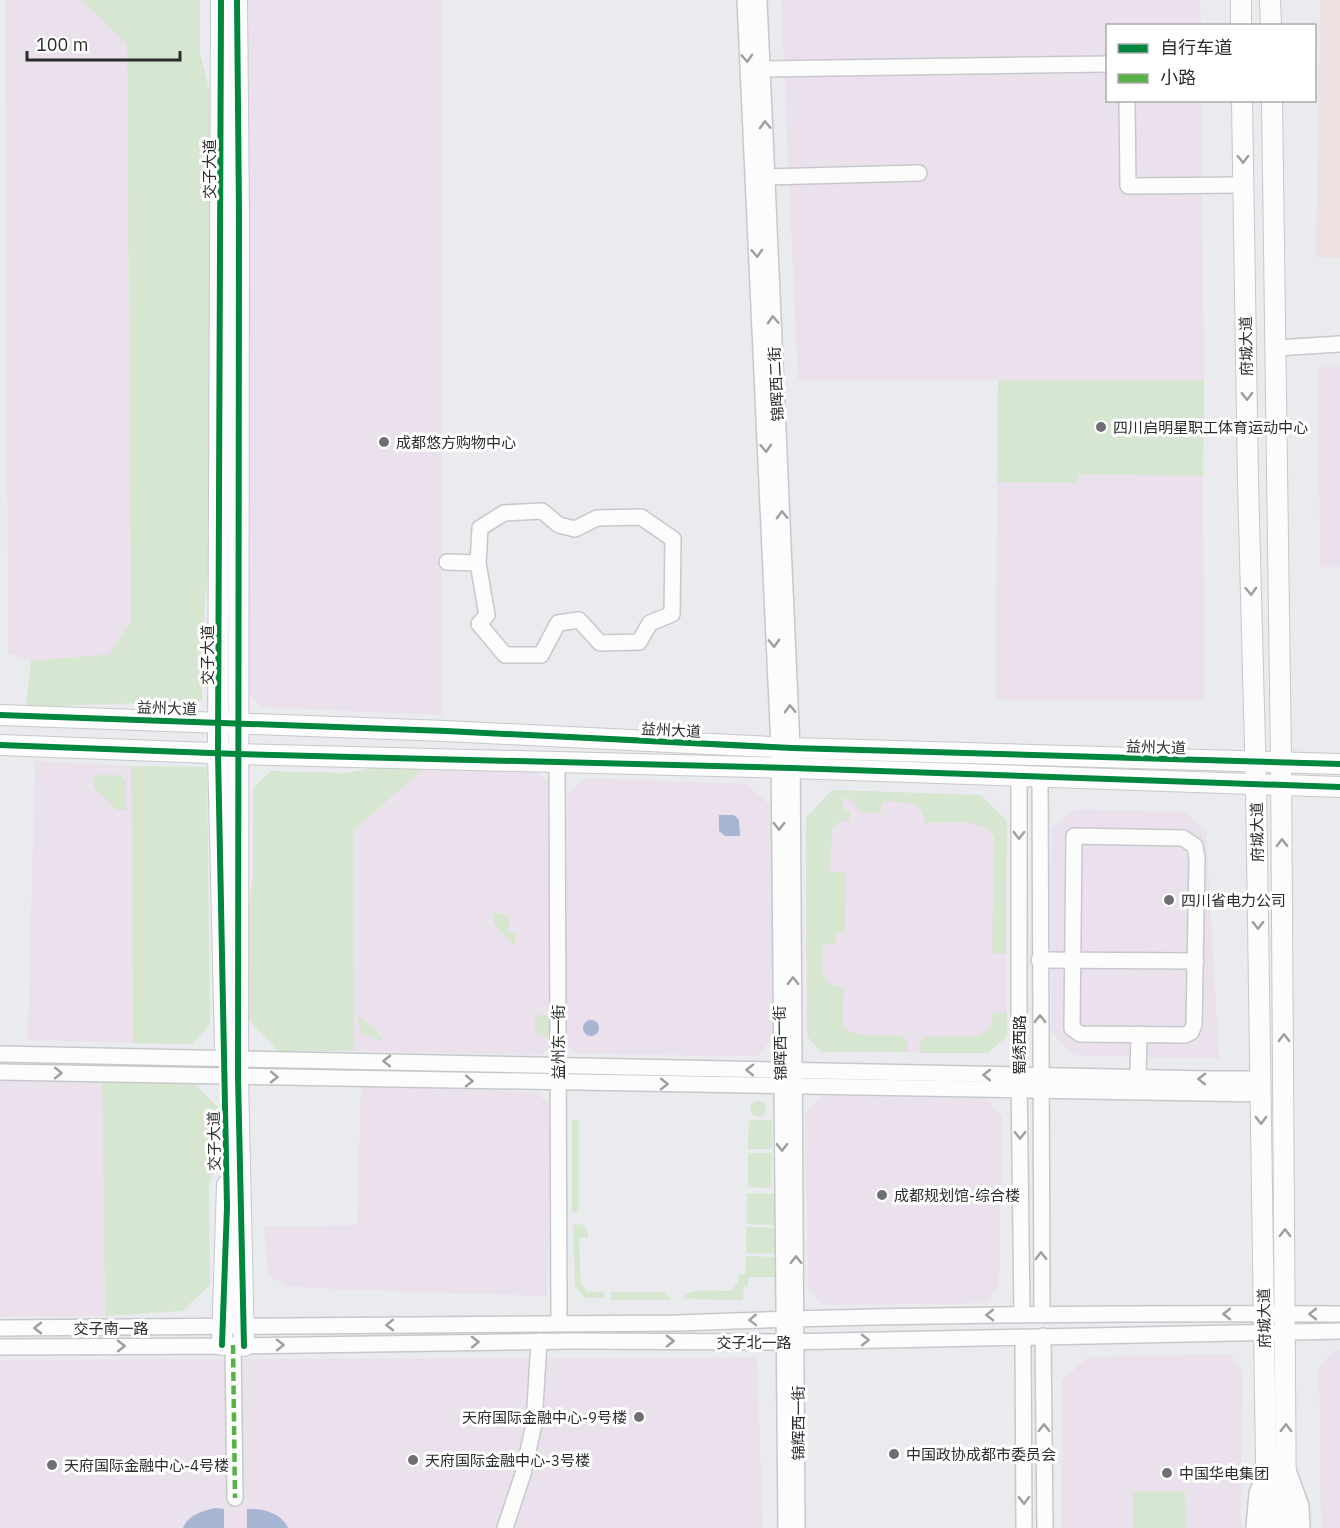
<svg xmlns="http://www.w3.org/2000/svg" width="1340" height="1528" viewBox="0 0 1340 1528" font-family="'IBM Plex Sans','Noto Sans SC',sans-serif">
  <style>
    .commercial { fill: #ebe1ec }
    .education { fill: #eee1e2 }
    .green { fill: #d7e6d0 }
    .water { fill: #a6b5d1 }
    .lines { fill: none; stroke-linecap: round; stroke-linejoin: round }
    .minor-casing { stroke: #c7c8cb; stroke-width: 18 }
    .major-casing { stroke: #c7c8cb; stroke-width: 22 }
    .minor { stroke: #fcfcfc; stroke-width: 15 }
    .major { stroke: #fcfcfc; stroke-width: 20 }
    .quiet { stroke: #56b246; stroke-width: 4.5; stroke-dasharray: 9 4.5; stroke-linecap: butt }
    .cycleway-casing { stroke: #fff; stroke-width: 10 }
    .cycleway { stroke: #00873e; stroke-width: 6 }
    .oneway { stroke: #9e9e9f }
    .poi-dot { fill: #6e6f71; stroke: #fff; stroke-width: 2 }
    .labels { text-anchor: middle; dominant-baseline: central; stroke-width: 6; stroke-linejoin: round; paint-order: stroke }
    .street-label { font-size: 15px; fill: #2b2c2e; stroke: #fff }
    .poi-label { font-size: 15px; fill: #2b2c2e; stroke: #fff; text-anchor: start }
  </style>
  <rect width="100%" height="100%" fill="#e9ebee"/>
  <g class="commercial">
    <path d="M5,0H81L127,44L131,621L109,654L31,661L8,653Z"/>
    <path d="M249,0H441L442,715L260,707L246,689L247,82Z"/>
    <path d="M781,0H1200L1201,25L1108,26V100L1201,101L1204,380H798Z"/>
    <path d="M1318,367H1340V567H1320Z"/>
    <path d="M1078,474L1203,476L1204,700H996L997,482L1076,483Z"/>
    <path d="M35,761L131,766L133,1043L28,1040Z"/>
    <path d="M428,765L532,768L552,786L553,1045L541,1055L354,1051L353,831Z"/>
    <path d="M587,778L747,784L774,809L773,1038L758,1056L578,1054L567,1046L564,796Z"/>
    <path d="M832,790L981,795L1007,821V1036L988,1053L821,1052L807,1036L806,818Z"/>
    <path d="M1076,809L1184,812L1206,831L1219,1059L1075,1055L1051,1032V828Z"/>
    <path d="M0,1079L102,1082L105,1316L0,1317Z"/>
    <path d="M361,1086L536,1092L551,1106L547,1296L351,1290L285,1286L268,1275L264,1227L357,1225Z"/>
    <path d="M823,1096L986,1098L1002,1117L999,1286L985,1303L822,1305L808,1287L805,1112Z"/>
    <path d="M1334,1350H1340V1528H1321L1319,1367Z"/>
    <path d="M1230,1354L1243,1372L1241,1528H1061L1062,1381L1088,1357Z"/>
    <path d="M757,1357L763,1528H0V1360Z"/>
  </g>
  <path class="education" d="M1320,0H1340V258L1316,257Z"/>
  <g class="green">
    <path d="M81,0H200V53L209,89V568L205,601L202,701L26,707L31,661L109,654L131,621L127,44Z"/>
    <path d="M998,380H1204L1203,476L1078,474L1077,483L997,482Z"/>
    <path d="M428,765L353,831L354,1051H278L248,1019L245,931L253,876V788L271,771L346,773L377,767Z"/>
    <path d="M131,766L207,767L210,1024L193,1044L133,1043Z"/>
    <path d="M94,775H120L126,781V810H117L94,787Z"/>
    <path d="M832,790L981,795L1007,821L1006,954H995L992,949L994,838C987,817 943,823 924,823C924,799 898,802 881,801V813H859V809H855V804H851V798H843V810L850,811L849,821L838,822L832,829L830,872H846L845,933H836V944L823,945L822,971L829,984L844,988C843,999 842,1011 843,1022C847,1042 888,1032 903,1036L908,1042V1052H821L807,1036L806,818Z"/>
    <path d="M493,912L509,915V932L515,933V945H513L494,923Z"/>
    <path d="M993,1013H1007V1036L988,1053H919V1043L925,1037L975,1036C988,1032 992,1026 993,1013Z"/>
    <path d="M535,1015H545L548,1018L549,1039L535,1033Z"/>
    <path d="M357,1018H363L382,1038V1041L361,1033Z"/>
    <path d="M192,1081L221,1110L215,1164L209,1187L210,1285L182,1311L105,1316L102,1082Z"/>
    <circle cx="758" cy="1109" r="8"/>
    <path d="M572,1120H579V1210L577,1212H572Z"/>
    <path d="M749,1120H772V1149H748Z"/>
    <path d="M748,1153H772L771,1188L748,1187Z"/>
    <path d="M747,1193L775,1194V1225L747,1224Z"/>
    <path d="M582,1224L588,1231V1237L579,1238L581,1284L588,1292H604V1298H585L575,1286L573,1225Z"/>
    <path d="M746,1227L775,1228L776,1254L746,1253Z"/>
    <path d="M746,1256L776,1257V1277H749L748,1287H744L743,1300L683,1299C691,1284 718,1294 732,1290L738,1282L739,1274H745Z"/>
    <path d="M611,1292H664L672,1300H611Z"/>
    <path d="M1133,1491H1185L1186,1528H1133Z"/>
  </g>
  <g class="water">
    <path d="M719,815H734L739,820L740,836H725L719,831Z"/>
    <circle cx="591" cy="1028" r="8"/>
    <path d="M215,1508L224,1509V1528H183C188,1515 202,1511 215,1508Z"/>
    <path d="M247,1509C262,1508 282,1513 288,1528H247Z"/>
  </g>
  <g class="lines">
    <defs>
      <g id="minor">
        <path d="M745,0L779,748L786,1528"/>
        <path d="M759,0L792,748L797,1528"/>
        <path d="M763,69L1108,64"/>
        <path d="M1127,100L1128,186L1243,185"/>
        <path d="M766,177L919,173"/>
        <path d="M1276,348L1340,344"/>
        <path d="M447,562L478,563L487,615L479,624L505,655H541L558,623L579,620L600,643L639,642L650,623L672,614L673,539L641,517L597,518L575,529L559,525L542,511L504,513L480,528L478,563"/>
        <path d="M557,761L559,1323"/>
        <path d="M1019,776V1075L1022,1315"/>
        <path d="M1040,777L1042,1314"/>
        <path d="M1074,836L1183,838L1195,846L1197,859L1194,1025L1191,1032L1185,1035L1080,1034L1072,1028Z"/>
        <path d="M1039,960L1196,961"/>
        <path d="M0,1054L1208,1079H1261"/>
        <path d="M0,1072L1261,1094"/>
        <path d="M1138,1077L1139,1034"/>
        <path d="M0,1328L678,1323C899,1314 1120,1313 1340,1314"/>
        <path d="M1043,1336L1045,1528"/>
        <path d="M1023,1337L1024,1528"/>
        <path d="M233,1345L235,1498"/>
        <path d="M0,1347L244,1346L573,1341L784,1342L1340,1331"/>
        <path d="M1288,1470L1301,1506L1302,1528"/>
        <path d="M505,1528L523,1474L534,1424L539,1341"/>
        <path d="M1254,1528L1257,1493L1264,1477"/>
      </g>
      <g id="major">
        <path d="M221,0L218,753L225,1047"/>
        <path d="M237,0L239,214L238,1077L244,1346"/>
        <path d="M1241,0V26"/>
        <path d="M1270,0L1271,26"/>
        <path d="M1242,100L1248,481L1256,785L1267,1528"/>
        <path d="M1272,100L1281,762L1286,1528"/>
        <path d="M0,715L446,731L792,748L1340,764"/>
        <path d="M0,745L237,754L792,768L1340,787"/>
        <path d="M222,1345L227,1185"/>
      </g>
    </defs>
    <use href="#minor" class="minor-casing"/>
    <use href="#major" class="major-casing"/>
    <use href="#minor" class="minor"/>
    <use href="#major" class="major"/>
    <path class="quiet" d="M233,1345L235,1498"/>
    <defs>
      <g id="cycleway">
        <path d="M221,0L218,753L227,1207L222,1345"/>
        <path d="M237,0L239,214L238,1077L244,1346"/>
        <path d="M0,715L446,731L792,748L1340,764"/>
        <path d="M0,745L237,754L792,768L1340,787"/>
      </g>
    </defs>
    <use href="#cycleway" class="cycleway-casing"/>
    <use href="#cycleway" class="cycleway"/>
  </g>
  <defs><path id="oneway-chevron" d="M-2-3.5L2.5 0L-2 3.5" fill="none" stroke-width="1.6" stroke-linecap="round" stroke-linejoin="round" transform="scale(1.5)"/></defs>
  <g class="oneway">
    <use href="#oneway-chevron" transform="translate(747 58) rotate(87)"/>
    <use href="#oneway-chevron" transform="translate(765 125) rotate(-92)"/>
    <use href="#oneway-chevron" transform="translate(1243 159) rotate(89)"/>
    <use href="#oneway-chevron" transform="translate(757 253) rotate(87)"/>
    <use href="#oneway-chevron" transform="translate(773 320) rotate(-93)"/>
    <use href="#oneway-chevron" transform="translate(1247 396) rotate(89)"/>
    <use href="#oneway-chevron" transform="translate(766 448) rotate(87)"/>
    <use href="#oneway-chevron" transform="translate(782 515) rotate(-92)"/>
    <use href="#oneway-chevron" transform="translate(1251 591) rotate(88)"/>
    <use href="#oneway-chevron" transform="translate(774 643) rotate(88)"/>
    <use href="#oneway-chevron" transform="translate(790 709) rotate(-92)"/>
    <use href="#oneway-chevron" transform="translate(779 826) rotate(90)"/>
    <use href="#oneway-chevron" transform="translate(1019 835) rotate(90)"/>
    <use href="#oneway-chevron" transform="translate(1282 843) rotate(-91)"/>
    <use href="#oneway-chevron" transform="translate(1258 925) rotate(89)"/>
    <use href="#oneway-chevron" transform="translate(793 981) rotate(-91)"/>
    <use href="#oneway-chevron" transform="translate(1040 1019) rotate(-90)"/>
    <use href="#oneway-chevron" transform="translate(1284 1038) rotate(-91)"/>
    <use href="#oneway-chevron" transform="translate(387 1061) rotate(-179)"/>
    <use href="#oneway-chevron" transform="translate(750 1070) rotate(-179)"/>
    <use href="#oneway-chevron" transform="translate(58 1073) rotate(1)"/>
    <use href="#oneway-chevron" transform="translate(987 1075) rotate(-179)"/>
    <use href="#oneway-chevron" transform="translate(274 1077) rotate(1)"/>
    <use href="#oneway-chevron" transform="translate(1202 1079) rotate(-179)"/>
    <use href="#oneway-chevron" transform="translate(469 1081) rotate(1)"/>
    <use href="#oneway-chevron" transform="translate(664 1084) rotate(1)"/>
    <use href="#oneway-chevron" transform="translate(1261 1120) rotate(89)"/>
    <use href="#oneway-chevron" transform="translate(1020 1135) rotate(89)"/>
    <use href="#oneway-chevron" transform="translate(782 1147) rotate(89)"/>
    <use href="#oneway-chevron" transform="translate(1285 1233) rotate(-90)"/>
    <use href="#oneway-chevron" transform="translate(1041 1256) rotate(-91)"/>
    <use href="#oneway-chevron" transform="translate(796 1260) rotate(-91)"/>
    <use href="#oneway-chevron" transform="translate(1227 1314) rotate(180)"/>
    <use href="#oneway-chevron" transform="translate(1313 1314) rotate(-180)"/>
    <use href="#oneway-chevron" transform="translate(990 1315) rotate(179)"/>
    <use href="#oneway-chevron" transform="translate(753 1320) rotate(178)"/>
    <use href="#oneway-chevron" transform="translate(390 1325) rotate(179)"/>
    <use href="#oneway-chevron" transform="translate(38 1328) rotate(180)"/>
    <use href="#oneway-chevron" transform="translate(865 1340) rotate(-1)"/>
    <use href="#oneway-chevron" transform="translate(670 1341)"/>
    <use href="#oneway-chevron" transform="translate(475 1342) rotate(-1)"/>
    <use href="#oneway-chevron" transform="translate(280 1345) rotate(-1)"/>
    <use href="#oneway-chevron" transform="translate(121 1346)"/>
    <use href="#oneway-chevron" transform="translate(1044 1428) rotate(-90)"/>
    <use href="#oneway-chevron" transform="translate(1286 1428) rotate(-90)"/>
    <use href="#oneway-chevron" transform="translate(1024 1500) rotate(89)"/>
  </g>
  <g class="poi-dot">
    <circle cx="1101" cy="427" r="6"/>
    <circle cx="384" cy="442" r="6"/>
    <circle cx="1169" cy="900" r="6"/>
    <circle cx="882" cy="1195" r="6"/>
    <circle cx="639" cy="1417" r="6"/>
    <circle cx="894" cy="1454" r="6"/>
    <circle cx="413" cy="1460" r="6"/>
    <circle cx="52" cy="1465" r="6"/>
    <circle cx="1167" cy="1473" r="6"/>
  </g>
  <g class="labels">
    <g class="street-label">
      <text transform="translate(209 169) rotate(-90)">交子大道</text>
      <text transform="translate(1246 346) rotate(-91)">府城大道</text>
      <text transform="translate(776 384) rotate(-93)">锦晖西二街</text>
      <text transform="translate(207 655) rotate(-90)">交子大道</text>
      <text transform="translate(167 708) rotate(2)">益州大道</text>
      <text transform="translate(671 730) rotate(3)">益州大道</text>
      <text transform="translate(1156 747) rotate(2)">益州大道</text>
      <text transform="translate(1257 832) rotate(-91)">府城大道</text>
      <text transform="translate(558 1042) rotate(-90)">益州东一街</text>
      <text transform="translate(780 1043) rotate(-91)">锦晖西一街</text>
      <text transform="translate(1019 1045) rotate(-90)">蜀绣西路</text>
      <text transform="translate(214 1141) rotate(-91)">交子大道</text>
      <text transform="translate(1264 1318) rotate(-91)">府城大道</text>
      <text x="111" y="1328">交子南一路</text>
      <text x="754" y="1342">交子北一路</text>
      <text transform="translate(798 1423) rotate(-90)">锦辉西一街</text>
    </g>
    <g class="poi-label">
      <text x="1113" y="427">四川启明星职工体育运动中心</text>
      <text x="396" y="442">成都悠方购物中心</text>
      <text x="1181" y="900">四川省电力公司</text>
      <text x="894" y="1195">成都规划馆-综合楼</text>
      <text x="627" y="1417" text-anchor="end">天府国际金融中心-9号楼</text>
      <text x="906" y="1454">中国政协成都市委员会</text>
      <text x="425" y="1460">天府国际金融中心-3号楼</text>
      <text x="64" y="1465">天府国际金融中心-4号楼</text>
      <text x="1179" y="1473">中国华电集团</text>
    </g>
  </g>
  <rect x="1106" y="24" width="210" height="78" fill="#ffffff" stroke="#aaabab" stroke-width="1.5"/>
  <rect x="1118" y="44" width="30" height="9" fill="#00873e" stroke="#aaabab" stroke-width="1.5"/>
  <text x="1160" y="54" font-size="18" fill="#2b2c2e">自行车道</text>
  <rect x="1118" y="74" width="30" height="9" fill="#56b246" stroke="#aaabab" stroke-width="1.5"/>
  <text x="1160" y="84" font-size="18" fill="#2b2c2e">小路</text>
  <path d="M27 51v9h153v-9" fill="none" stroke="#2b2c2e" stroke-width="3"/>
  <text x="36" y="51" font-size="18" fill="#2b2c2e" stroke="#ffffff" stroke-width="4.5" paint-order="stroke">100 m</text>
</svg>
